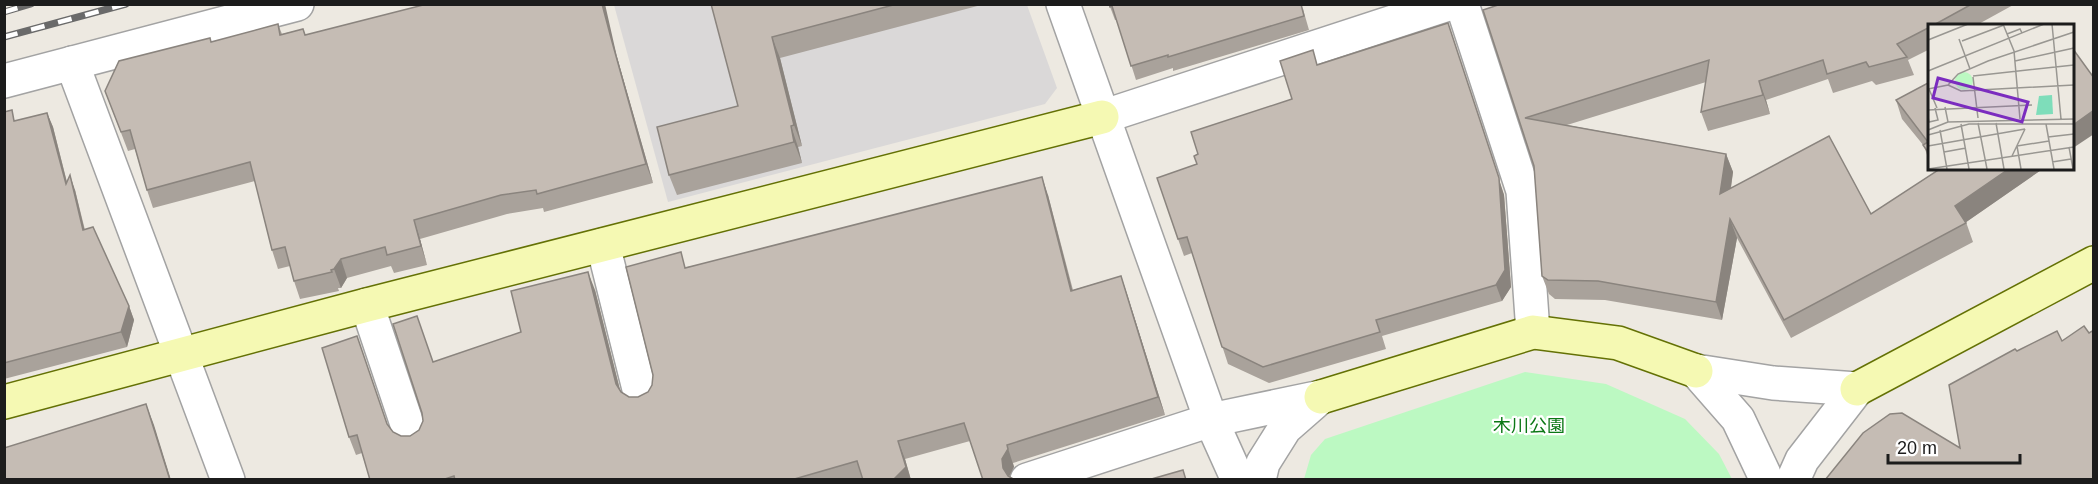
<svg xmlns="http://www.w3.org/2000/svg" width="2098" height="484" viewBox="0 0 2098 484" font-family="Arial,'Noto Sans JP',sans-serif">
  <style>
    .residential { fill: #dad8d8 }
    .park { fill: #bcf9c2 }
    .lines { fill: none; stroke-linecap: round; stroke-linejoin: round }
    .street-casing { stroke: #a3a3a3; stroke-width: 36 }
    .secondary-casing { stroke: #647105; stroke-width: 36 }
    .street { stroke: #fff; stroke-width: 33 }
    .secondary { stroke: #f5f9b3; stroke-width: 33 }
    .rail-casing { stroke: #6a6a6a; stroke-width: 7 }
    .rail { stroke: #fff; stroke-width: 4.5; stroke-dasharray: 14; stroke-linecap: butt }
    .wall { fill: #a9a29b }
    .shaded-wall { fill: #8a847e }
    .building { fill: #c5bcb4; stroke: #8a847e; stroke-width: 1.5 }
    .labels { text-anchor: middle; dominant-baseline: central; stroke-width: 4.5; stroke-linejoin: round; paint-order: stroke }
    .park-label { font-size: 18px; fill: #0b7815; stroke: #fff }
    .inset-road { fill: none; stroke: #999792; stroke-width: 1.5 }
    .view { fill: #7b2cbf; fill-opacity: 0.15; stroke: #7b2cbf; stroke-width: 3 }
    .inset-edge { fill: none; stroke: #1c1c1c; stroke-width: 3 }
  </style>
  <rect width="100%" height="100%" fill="#ede9e1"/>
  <path class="residential" d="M614,5H1027L1057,88L1045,104L668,202Z"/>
  <path class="park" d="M1525,372L1606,384L1685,419L1719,454L1732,479H1304L1311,455L1325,439Z"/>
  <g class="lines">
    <defs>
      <g id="street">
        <path d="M1063,4L1211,420L1238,480"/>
        <path d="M1462,4L1523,191L1533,332"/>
        <path d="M72,63L228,480"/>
        <path d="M4,81L297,4"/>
        <path d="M1102,117L1448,4"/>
        <path d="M603,245L641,397"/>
        <path d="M367,305L411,436"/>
        <path d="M1696,371L1773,383L1857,389"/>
        <path d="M1696,371L1738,419L1764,474V480"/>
        <path d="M1027,480L1211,420L1321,397"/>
        <path d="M1259,480L1263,463L1285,428L1317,400"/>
        <path d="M1793,480L1802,460L1857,389"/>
      </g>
      <g id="secondary">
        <path d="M1857,389L2094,263"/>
        <path d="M1321,397L1533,332L1618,343L1696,371"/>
        <path d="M4,402L367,305L1102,117"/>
      </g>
    </defs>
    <use href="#street" class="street-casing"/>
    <use href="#secondary" class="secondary-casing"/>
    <use href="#street" class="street"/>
    <use href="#secondary" class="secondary"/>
    <defs>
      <g id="rail">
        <path d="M4,12L31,4"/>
        <path d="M4,37L126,4"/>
      </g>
    </defs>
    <use href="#rail" class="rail-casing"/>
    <use href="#rail" class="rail"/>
  </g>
  <g class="wall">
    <path d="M711,4H985L780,58L802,146L798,147L802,163L677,195L669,175L738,106Z"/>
    <path d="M1109,4L1303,9L1309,30L1173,71V68L1136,80L1117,20H1115Z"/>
    <path d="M1501,4H2015L1975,26H1930V49L1908,60L1914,75L1876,85L1872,81L1833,93L1828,79L1766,100L1770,114L1708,131L1701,112L1706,82L1567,125L1726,154L1733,172L1731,188L1871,214L1936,172L1933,168H2044L1966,222L1973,242L1791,338L1737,238L1722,320L1605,300L1555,299L1549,294L1542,276L1534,166Z"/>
    <path d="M1448,23L1504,195L1511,287L1502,301L1382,336L1386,349L1269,383L1228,364L1192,253L1184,256L1178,239L1197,164L1198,154L1292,99L1318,65Z"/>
    <path d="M278,24L282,34L303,29L305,35L617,57L653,183L544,212L543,208L507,214L420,239L427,265L394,273L391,266L347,278L341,288H338L339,291L300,299L294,281L290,266L278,269L272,250L255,181L153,208L147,190L135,149L128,151L105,91L211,42Z"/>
    <path d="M1930,86V164L1924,146L1902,119L1896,100Z"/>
    <path d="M4,112L16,121L47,113L53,127L67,182L75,190L85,230L129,306L134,320L127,347L4,379Z"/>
    <path d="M1048,195L1073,290L1121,276L1127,294L1165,415L1013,463L1014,467L983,480L970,441L905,459L911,480H370L362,453L356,455L349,437L357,336L388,426L393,432L401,436H410L419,430L423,421L434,362L521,332L595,290L620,390L621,392L629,397H638L648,392L652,385L687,267Z"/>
  </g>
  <g class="shaded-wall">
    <path d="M602,4H605L617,57L653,183L646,164L611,38Z"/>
    <path d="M1448,23L1504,195L1511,287L1502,301L1496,285Z"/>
    <path d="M772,37L780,58L802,146L794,125Z"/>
    <path d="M1759,81L1766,100L1770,114L1763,95Z"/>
    <path d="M2094,110V134L2073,148V125Z"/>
    <path d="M47,113L53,127L71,199L66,184Z"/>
    <path d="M791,126L798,147L802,163L794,142Z"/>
    <path d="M1726,154L1733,172L1727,213L1720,194Z"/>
    <path d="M2010,168H2044L1962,225L1955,206Z"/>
    <path d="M70,175L75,190L88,245L83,230Z"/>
    <path d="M1042,177L1048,195L1077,309L1071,291Z"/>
    <path d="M1730,219L1737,238L1722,320L1716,302Z"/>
    <path d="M414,220L420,239L427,265L421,246Z"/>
    <path d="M341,259L347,278L341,288L334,269Z"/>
    <path d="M588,272L595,290L623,402L616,384Z"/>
    <path d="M1121,276L1127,294L1165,415L1158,397Z"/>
    <path d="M129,306L134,320L127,347L121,332Z"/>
    <path d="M146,404L154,425L171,480H170Z"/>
    <path d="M898,441L905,459L911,480H893Z"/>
    <path d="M1007,445L1014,467L1009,477L1003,468L1002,459Z"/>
  </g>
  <g class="building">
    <path d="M427,4H602L611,38L646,164L537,194L536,190L501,195L414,220L421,246L387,255L385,247L341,259L334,269L331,270L332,272L294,281L285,247L272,250L250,162L147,190L130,130L121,132L105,91L119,61L210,38L211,42L278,24L280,35L303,29L305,35Z"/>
    <path d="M711,4H897L772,37L794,125L791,126L794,142L669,175L657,127L738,106Z"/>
    <path d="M1109,4H1301L1304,16L1168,57V55L1131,66L1112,6L1110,7Z"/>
    <path d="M1501,4H1972L1932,26H1930V27L1897,44L1907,57L1869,67L1866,62L1827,74L1823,60L1759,81L1763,95L1701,112L1709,60L1525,118L1726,154L1720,194L1829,136L1871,214L1940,169L1939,168H2010L1955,206L1966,223L1784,320L1730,219L1716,302L1598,281L1548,280L1542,276L1534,166L1483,10Z"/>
    <path d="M1448,23L1499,178L1505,270L1496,285L1376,320L1380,332L1263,367L1222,347L1187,237L1178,239L1157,178L1197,164L1194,156L1198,154L1191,132L1292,99L1280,61L1313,50L1317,65Z"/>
    <path d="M2073,49L2094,78V110L2073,125Z"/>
    <path d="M1928,83L1930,86V155L1923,145L1928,142L1896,100Z"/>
    <path d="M12,110L14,121L47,113L66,184L70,175L83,230L93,227L129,306L121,332L4,363V112Z"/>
    <path d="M1042,177L1071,291L1121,276L1158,397L1007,445L1008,449L1002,459L1003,468L1008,476L1015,480H983L964,423L898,441L906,467L893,480H863L857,461L791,480H455L454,476L442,480H370L357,435L349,437L322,348L357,336L387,424L393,432L401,436H410L419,430L423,421L422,413L393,324L417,316L433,362L521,332L511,291L588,272L616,384L621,392L629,397H638L648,392L652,385L653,375L626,267L681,252L685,268Z"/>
    <path d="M2084,326L2089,333L2094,330V480H1825L1863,433L1890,414L1902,413L1960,448L1949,385L2015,349L2017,351L2057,331L2062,341Z"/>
    <path d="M146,404L170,480H4V448Z"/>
    <path d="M1183,470L1186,480H1148Z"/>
  </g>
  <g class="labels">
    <g class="park-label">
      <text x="1529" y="426">木川公園</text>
    </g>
  </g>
  <g transform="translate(1928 24)">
    <rect width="146" height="146" fill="#ede9e1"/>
    <path d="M27 57a9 9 0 1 1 18 0a9 9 0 1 1-18 0Z" fill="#bcf9c2"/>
    <path d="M124,71L125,90L108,91L111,72Z" fill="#7eddba"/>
    <path class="inset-road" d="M75,0L86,27L92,95M124,0L133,95M79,10L92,5L94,9M31,15L42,45M0,16L40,0M34,17L76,1M87,37L146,24M0,47L116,0M45,52L146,41M45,53L50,94M20,61L33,67L146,61M0,65L20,61L30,50L60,37L146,8M1,65L9,84M17,83L20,98L146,95M0,86L104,81M0,93L1,98L10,96L7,84M50,99L59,145M68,99L76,145M33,100L41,145M118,100L126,145M0,106L20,98M12,106L19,145M0,111L41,100H146M120,113L146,110M0,122L97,105M89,122L121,117M89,122L93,145M141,123L145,145M16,128L38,124M84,132L97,105M124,138L143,135M0,145L146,123"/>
    <path class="view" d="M10,54L100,78L94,98L5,74Z"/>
    <rect width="146" height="146" class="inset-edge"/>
  </g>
  <rect width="2098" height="484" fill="none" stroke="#1c1c1c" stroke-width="12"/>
  <path d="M1888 454v9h132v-9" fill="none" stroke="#1c1c1c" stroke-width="3"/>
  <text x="1897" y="454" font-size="18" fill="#1c1c1c" stroke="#ffffff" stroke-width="4.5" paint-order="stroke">20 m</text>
</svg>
